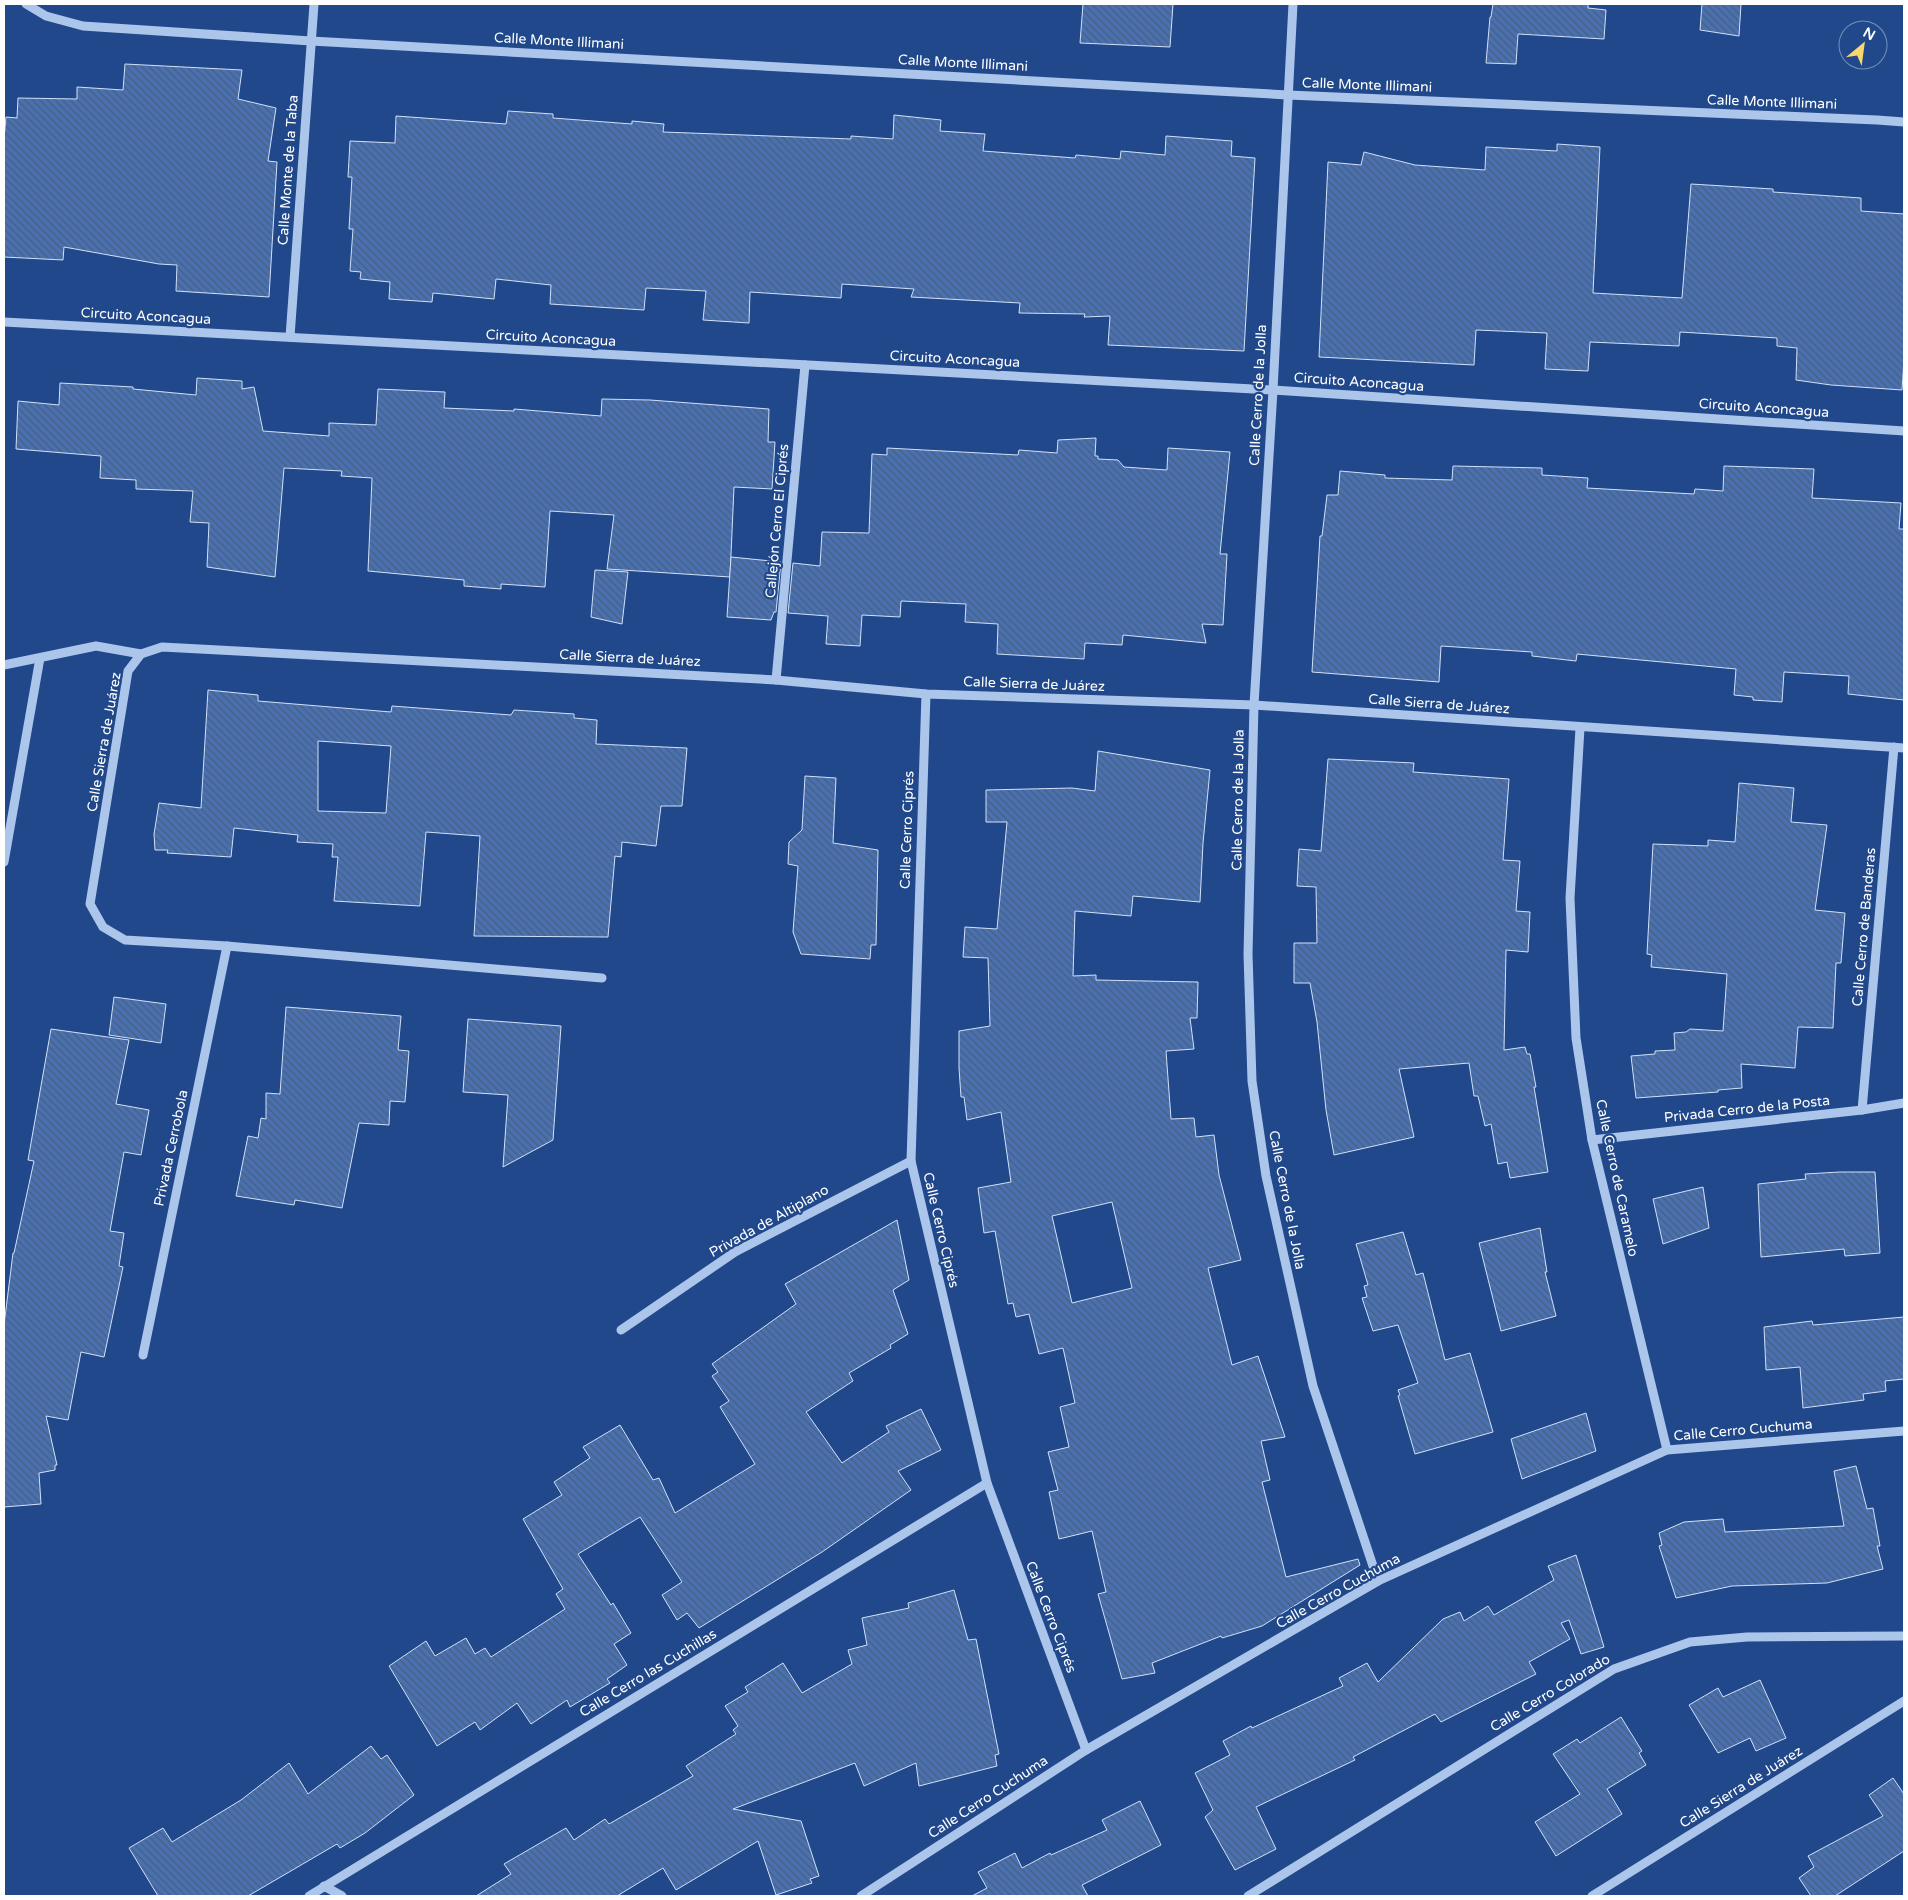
<svg xmlns="http://www.w3.org/2000/svg" width="1908" height="1900" viewBox="0 0 1908 1900" font-family="'Varela Round',sans-serif">
  <style>
    .building { fill: url(#building-back-hatch); stroke: #d1e1f8; fill-rule: evenodd }
    .lines { fill: none; stroke-linecap: round; stroke-linejoin: round }
    .minor { stroke: #acc5eb; stroke-width: 9 }
    .labels { text-anchor: middle; dominant-baseline: central; stroke-width: 4.5; stroke-linejoin: round; paint-order: stroke }
    .street-label { font-size: 14px; fill: #fff; stroke: #20488a }
  </style>
  <defs>
    <pattern id="building-back-hatch" width="6" height="6" patternUnits="userSpaceOnUse" patternTransform="scale(1.25)"><rect width="6" height="6" fill="#4971b2"/><path d="M-1 5l2 2M0 0l6 6M5-1l2 2" fill="none" stroke="#4b5d7a"/></pattern>
  </defs>
  <rect width="100%" height="100%" fill="#20488a"/>
  <g class="building">
    <path d="M1083,4H1173L1170,47L1080,43Z"/>
    <path d="M1493,4H1588V8L1606,10L1604,39L1518,34L1516,64L1486,63L1490,17H1491Z"/>
    <path d="M1702,4H1741L1739,36L1700,30Z"/>
    <path d="M125,64L242,70L238,99L276,108L268,161L277,162L269,297L176,291L177,265L159,264L64,247L63,260L4,257V139L6,117L17,118L18,98L77,99V87L123,90Z"/>
    <path d="M508,111L553,114V118L632,124V121L664,124L663,132L851,139V136L893,139L894,115L941,120L940,131L985,134L983,151L1075,158L1076,155L1120,159L1121,151L1165,155L1166,136L1232,141L1231,156L1255,158L1244,351L1108,345L1110,316L1084,317L1085,314L1019,313L1020,303L911,297L914,289L842,284L841,298L750,292L749,323L703,320L706,291L646,288L644,310L550,304L551,285L496,279L494,299L433,293L432,302L389,299L390,282L360,279L361,272L350,271L353,229H349L352,177H348L350,141L395,143L396,116L506,124Z"/>
    <path d="M1557,144L1600,147L1593,293L1682,298L1691,184L1773,189V192L1861,198V211L1904,214V360L1902,390L1831,385L1796,380L1797,348L1777,346V338L1745,336L1680,332L1679,346L1590,342L1588,371L1545,369L1547,333L1476,330L1474,365L1319,357L1328,162L1361,165L1364,152L1415,165L1485,170L1486,147L1557,151Z"/>
    <path d="M197,378L242,381V389L254,387L263,431L329,436V423L376,425L378,389L445,392L444,408L514,411V409L601,416L602,399L650,400L769,409L768,442H775L772,489L734,487L730,577L607,569L614,515L550,511L545,587L501,584V589L464,586V580L368,571L372,478L341,476L342,471L284,468L275,577L207,567L209,523L190,522L193,491L136,489V480L100,478L101,456L16,449L18,401L59,405L60,383L133,387V389L196,395Z"/>
    <path d="M1096,438L1095,456H1098V459L1118,460L1124,467L1167,470L1168,448L1230,452L1220,554H1227L1223,625L1202,624L1206,643L1123,635L1122,645L1085,643L1084,659L997,654L998,624L965,622L966,604L901,601L900,617L862,615L860,646L826,644L828,616L788,613L793,563L820,566L822,532L869,533L872,454L887,455V448L1018,455L1019,450L1057,453L1058,440Z"/>
    <path d="M1453,466L1542,468V475L1588,478L1587,488L1694,494L1695,489L1723,491L1724,466L1814,469L1812,498L1901,503L1899,529H1904V700L1848,694L1849,676L1784,672L1782,702L1753,700V697L1734,695L1736,669L1577,654L1576,661L1532,656V652L1441,646L1439,682L1312,672L1320,536H1322L1327,495H1338L1340,471L1385,475V478L1452,480Z"/>
    <path d="M731,557L781,562L776,612H774L771,620L727,617Z"/>
    <path d="M595,570L628,572L622,624L591,617Z"/>
    <path d="M208,690L258,695V701L391,712L392,706L511,715L514,710L574,714V718L597,720L596,744L687,748L682,806H661L656,846L622,842L621,857L615,856L608,937L474,936L480,836L426,832L420,906L334,901L338,857H332L333,844L297,842L298,835L234,828L231,857L167,853L168,850H155L154,834L159,803L201,808ZM318,741L391,746L386,813L318,811Z"/>
    <path d="M1098,751L1210,770L1203,843L1200,902L1133,896L1131,916L1075,911L1073,976L1096,975V980L1198,982L1197,1018H1190L1194,1049L1166,1051L1171,1119L1194,1118L1196,1137L1214,1135L1219,1175L1241,1260L1208,1268L1232,1365L1258,1356L1285,1437L1261,1441L1270,1480L1262,1482L1286,1577L1358,1559L1360,1565L1262,1626L1222,1638L1221,1636L1152,1663L1155,1673L1122,1679L1098,1594L1106,1592L1092,1531L1059,1539L1049,1492L1058,1490L1048,1452L1069,1447L1060,1407L1075,1403L1063,1348L1039,1354L1029,1314L1016,1317L1013,1303L1008,1304L995,1231L984,1233L978,1188L1011,1182L1001,1112L967,1120L964,1097H961L959,1068V1031L990,1026L988,958L963,957L965,927L997,929L1007,822H986V790L1072,788L1095,791ZM1112,1202L1132,1288L1072,1303L1052,1216Z"/>
    <path d="M1328,759L1414,763L1413,772L1509,779L1503,860L1520,861L1516,911L1530,912L1528,952L1506,950L1504,1050L1525,1047L1527,1054H1530L1536,1087H1534L1548,1172L1510,1178L1507,1162L1498,1164L1491,1124L1485,1126L1478,1096H1474L1469,1063L1399,1069L1414,1137L1334,1155L1326,1110L1317,1022L1310,983H1294V943H1317L1316,887L1297,886L1299,849L1321,851Z"/>
    <path d="M805,776L836,778L833,843L878,850L876,945H871L870,959L801,954L793,932L798,866L788,864L789,842L802,830Z"/>
    <path d="M1739,783L1794,788L1791,822L1827,825L1815,910L1845,913L1841,963H1836L1833,1028L1798,1027L1795,1068L1741,1064L1742,1088L1718,1090V1092L1636,1098L1631,1056L1655,1054V1051L1675,1050L1674,1033L1686,1032L1690,1029L1723,1031L1727,974L1651,967L1652,955L1647,954L1653,844L1708,846V840L1735,842Z"/>
    <path d="M114,997L166,1004L161,1043L109,1035Z"/>
    <path d="M286,1007L401,1016L398,1050L409,1051L405,1102L390,1101L389,1125L359,1123L342,1208L295,1200L294,1205L236,1196L248,1136L258,1138L261,1118L266,1119V1093L280,1094Z"/>
    <path d="M468,1019L561,1026L553,1140L503,1167L508,1095L463,1092Z"/>
    <path d="M51,1029L129,1040L116,1104L149,1110L141,1155L124,1152L110,1231L124,1233L119,1266L123,1267L104,1357L81,1352L68,1420L46,1416L57,1465H55V1470L39,1473L41,1504L4,1507V1325L13,1253H14L34,1161L28,1160Z"/>
    <path d="M1840,1172H1875L1880,1253L1845,1256L1844,1249L1761,1257L1758,1184L1806,1179L1805,1174Z"/>
    <path d="M1703,1187L1709,1228L1663,1244L1653,1199Z"/>
    <path d="M897,1220L909,1280L893,1290L908,1334L890,1345L891,1348L849,1373L853,1381L806,1412L842,1463L889,1432L886,1426L921,1409L941,1450L898,1471L911,1490L822,1552L699,1628L687,1613L677,1620L662,1595L682,1582L640,1517L578,1554L611,1605L613,1603L631,1633L614,1644L627,1665L607,1679L610,1683L570,1707L567,1700L531,1724L517,1703L480,1730L475,1722L437,1746L389,1666L426,1641L435,1656L466,1638L475,1654L485,1648L491,1657L565,1609L556,1594L563,1589L523,1519L562,1495L554,1482L590,1458L583,1447L620,1425L653,1480L659,1478L675,1513L755,1464L720,1407L729,1401L712,1376L718,1372L712,1364L796,1304L785,1284Z"/>
    <path d="M1540,1228L1547,1272H1545L1556,1316L1501,1331L1479,1243Z"/>
    <path d="M1403,1232L1416,1275L1423,1273L1445,1360L1470,1353L1493,1432L1415,1454L1398,1396L1400,1395L1398,1390L1418,1383L1398,1325L1373,1331L1362,1298L1367,1297L1364,1286L1368,1285L1356,1244Z"/>
    <path d="M1904,1317V1379L1885,1381L1886,1391L1863,1394L1864,1400L1803,1408L1800,1367L1766,1370L1764,1327L1812,1321L1813,1325Z"/>
    <path d="M1586,1413L1596,1451L1522,1479L1511,1439Z"/>
    <path d="M1856,1466L1867,1509L1873,1508L1880,1546H1877L1883,1569L1827,1583L1732,1586L1676,1598L1659,1546L1662,1545L1659,1533L1684,1522L1723,1519L1725,1532L1844,1526L1834,1471Z"/>
    <path d="M1576,1555L1604,1647L1581,1654L1569,1620L1561,1623L1570,1639L1529,1662L1536,1674L1441,1722L1435,1714L1353,1757L1355,1760L1256,1807L1276,1849L1235,1870L1205,1817L1213,1810L1195,1773L1230,1755L1223,1741L1251,1726L1252,1728L1343,1686L1339,1678L1367,1663L1378,1682L1443,1619L1460,1612L1464,1621L1488,1606L1494,1615L1554,1580L1548,1566Z"/>
    <path d="M954,1590L968,1640L976,1639L999,1754L995,1755L997,1766L919,1786L916,1763L864,1786L855,1763L733,1809L801,1821L819,1876L810,1879L812,1883L776,1895L758,1841L676,1890L663,1868L617,1896H476L511,1874L504,1864L566,1828L574,1840L605,1819L609,1824L693,1776L686,1766L736,1734L733,1730L738,1726L725,1706L748,1692L745,1687L783,1663L802,1693L852,1664L848,1650L867,1645L862,1618L909,1608L908,1603Z"/>
    <path d="M1760,1680L1786,1738L1756,1751L1750,1738L1718,1753L1689,1705L1718,1688L1723,1697Z"/>
    <path d="M1621,1717L1642,1751L1639,1753L1646,1765L1607,1789L1622,1814L1556,1856L1535,1822L1580,1794L1553,1754L1577,1739L1580,1743Z"/>
    <path d="M371,1746L381,1759L387,1755L414,1795L365,1833L340,1848L337,1844L248,1896H158L129,1848L163,1828L172,1842L241,1800L289,1763L308,1794Z"/>
    <path d="M1893,1778L1904,1794V1851L1835,1896H1811L1799,1878L1814,1867L1808,1856L1883,1816L1869,1795Z"/>
    <path d="M1140,1801L1161,1845L1082,1885L1088,1896H972L987,1888L978,1872L1015,1853L1022,1868L1050,1853L1051,1855L1107,1830L1102,1820Z"/>
  </g>
  <g class="lines">
    <g class="minor">
      <path d="M26,4L46,16L83,26L311,41L1288,95L1877,120L1904,122"/>
      <path d="M1293,4L1273,390L1254,705L1248,954L1252,1081L1266,1176L1313,1386L1378,1581"/>
      <path d="M4,322L1273,390L1904,431"/>
      <path d="M290,337L314,4"/>
      <path d="M4,665L96,646L141,654"/>
      <path d="M776,680L805,365"/>
      <path d="M926,694L911,1161L987,1483L1086,1750"/>
      <path d="M1580,728L1570,898L1576,1038L1592,1140L1667,1450"/>
      <path d="M4,862L40,658"/>
      <path d="M602,978L227,946L125,940L103,927L90,904L128,671L141,654L162,647L776,680L926,694L1254,705L1904,748"/>
      <path d="M1862,1110L1894,747"/>
      <path d="M1592,1140L1862,1110L1904,1103"/>
      <path d="M621,1330L735,1252L911,1161"/>
      <path d="M143,1355L227,946"/>
      <path d="M324,1886L342,1896"/>
      <path d="M309,1896L987,1483"/>
      <path d="M861,1896L1086,1750L1378,1581L1667,1450L1904,1431"/>
      <path d="M1248,1896L1614,1669L1690,1642L1747,1637L1904,1636"/>
      <path d="M1592,1896L1904,1701"/>
    </g>
  </g>
  <g class="labels">
    <g class="street-label">
      <text transform="translate(559 41) rotate(3)">Calle Monte Illimani</text>
      <text transform="translate(963 63) rotate(3)">Calle Monte Illimani</text>
      <text transform="translate(1367 85) rotate(2)">Calle Monte Illimani</text>
      <text transform="translate(1772 102) rotate(2)">Calle Monte Illimani</text>
      <text transform="translate(288 170) rotate(-86)">Calle Monte de la Taba</text>
      <text transform="translate(146 316) rotate(3)">Circuito Aconcagua</text>
      <text transform="translate(551 338) rotate(3)">Circuito Aconcagua</text>
      <text transform="translate(955 359) rotate(3)">Circuito Aconcagua</text>
      <text transform="translate(1359 382) rotate(4)">Circuito Aconcagua</text>
      <text transform="translate(1258 395) rotate(-87)">Calle Cerro de la Jolla</text>
      <text transform="translate(1764 408) rotate(4)">Circuito Aconcagua</text>
      <text transform="translate(777 521) rotate(-85)">Callejón Cerro El Ciprés</text>
      <text transform="translate(630 658) rotate(3)">Calle Sierra de Juárez</text>
      <text transform="translate(1034 684) rotate(2)">Calle Sierra de Juárez</text>
      <text transform="translate(1439 704) rotate(4)">Calle Sierra de Juárez</text>
      <text transform="translate(104 742) rotate(-80)">Calle Sierra de Juárez</text>
      <text transform="translate(1238 800) rotate(-89)">Calle Cerro de la Jolla</text>
      <text transform="translate(907 830) rotate(-88)">Calle Cerro Ciprés</text>
      <text transform="translate(1864 927) rotate(-85)">Calle Cerro de Banderas</text>
      <text transform="translate(1747 1109) rotate(-6)">Privada Cerro de la Posta</text>
      <text transform="translate(171 1148) rotate(-78)">Privada Cerrobola</text>
      <text transform="translate(1617 1178) rotate(78)">Calle Cerro de Caramelo</text>
      <text transform="translate(1287 1200) rotate(79)">Calle Cerro de la Jolla</text>
      <text transform="translate(769 1221) rotate(-29)">Privada de Altiplano</text>
      <text transform="translate(941 1230) rotate(77)">Calle Cerro Ciprés</text>
      <text transform="translate(1743 1430) rotate(-5)">Calle Cerro Cuchuma</text>
      <text transform="translate(1338 1591) rotate(-29)">Calle Cerro Cuchuma</text>
      <text transform="translate(1051 1617) rotate(69)">Calle Cerro Ciprés</text>
      <text transform="translate(648 1673) rotate(-31)">Calle Cerro las Cuchillas</text>
      <text transform="translate(1550 1693) rotate(-31)">Calle Cerro Colorado</text>
      <text transform="translate(1741 1787) rotate(-32)">Calle Sierra de Juárez</text>
      <text transform="translate(988 1797) rotate(-33)">Calle Cerro Cuchuma</text>
    </g>
  </g>
  <rect width="1908" height="1900" fill="none" stroke="#ffffff" stroke-width="10"/>
  <g transform="translate(1863 45) rotate(29)"><circle r="24" fill="#20488a" stroke="#7991b9"/>
  <path d="M0-4L9 19L0 12L-9 19Z" fill="#f8d86d"/>
  <text y="-8" font-size="14" font-weight="bold" text-anchor="middle" fill="#ffffff">N</text>
  </g>
</svg>
